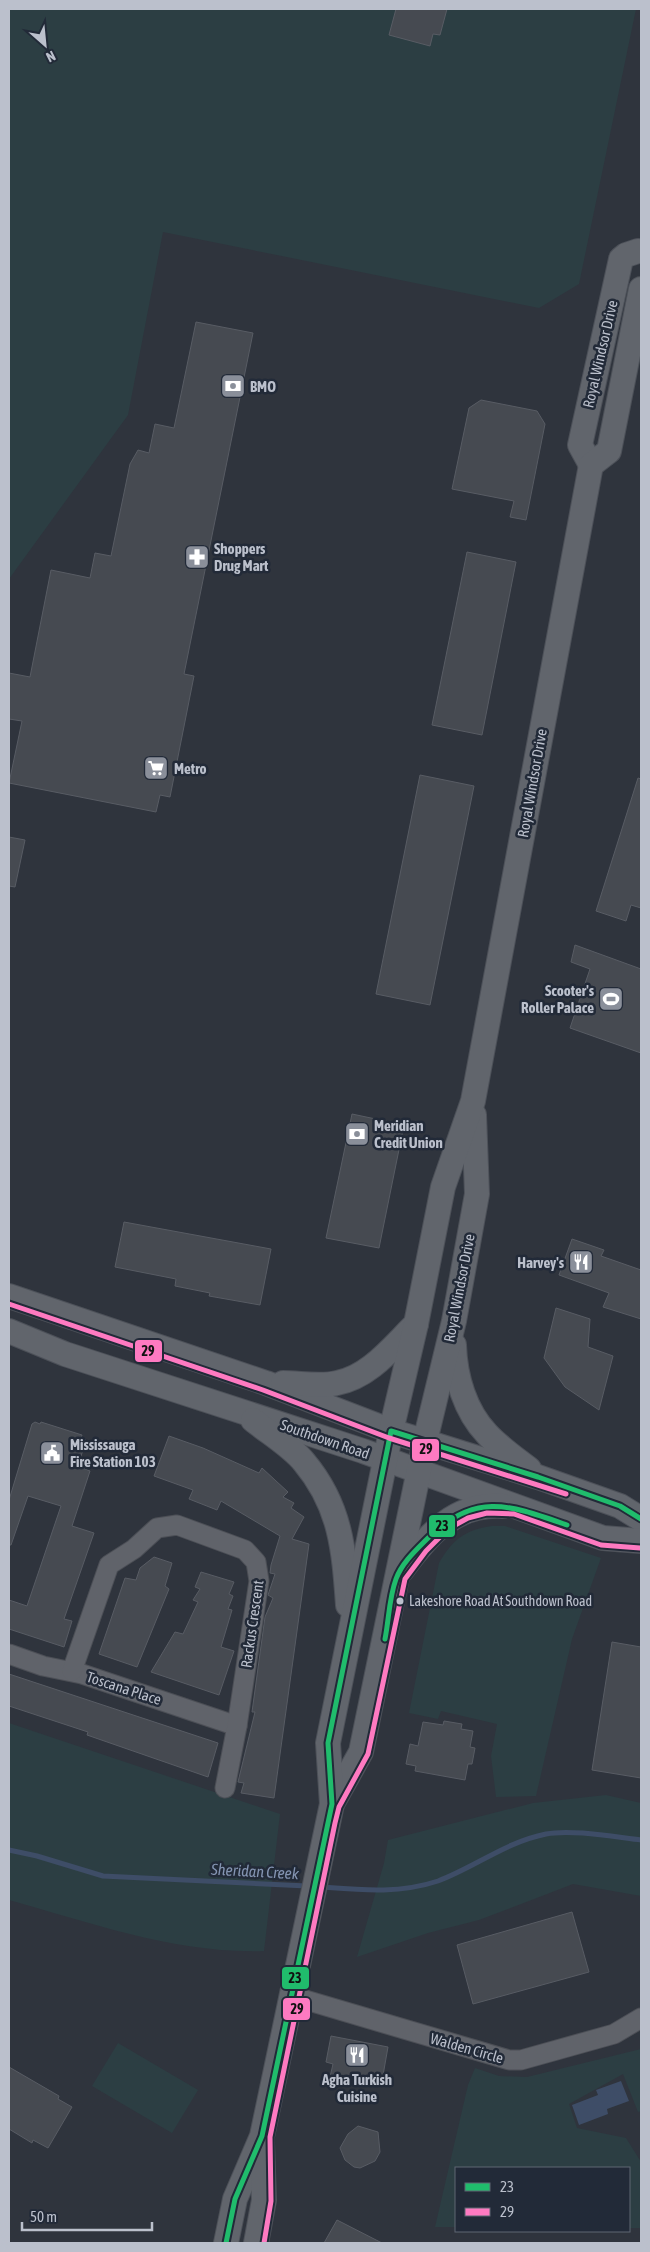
<svg xmlns="http://www.w3.org/2000/svg" width="650" height="2252" viewBox="0 0 650 2252" font-family="'Asap Condensed',sans-serif">
  <style>
    .green { fill: #2c3e43 }
    .water { fill: #3e4d67 }
    .lines { fill: none; stroke-linecap: round; stroke-linejoin: round }
    .stream { stroke: #3e4d67; stroke-width: 5 }
    .building { fill: #464a51; stroke: #585c64 }
    .minor-casing { stroke: #4c4f56; stroke-width: 21 }
    .major-casing { stroke: #4d5159; stroke-width: 26 }
    .minor { stroke: #60636a; stroke-width: 19 }
    .major { stroke: #61656c; stroke-width: 24 }
    .bus-1-casing { stroke: #222a38; stroke-width: 9 }
    .bus-2-casing { stroke: #222a38; stroke-width: 9 }
    .bus-1 { stroke: #20bc6c; stroke-width: 5 }
    .bus-2 { stroke: #fe7ac1; stroke-width: 5 }
    .bus-dot { fill: #bbc0cc; stroke: #222a38; stroke-width: 2 }
    .labels { text-anchor: middle; dominant-baseline: central; stroke-width: 5; stroke-linejoin: round; paint-order: stroke }
    .bus-label { font-size: 14px; fill: #bbc0cc; stroke: #222a38; text-anchor: start }
    .street-label { font-size: 15px; fill: #bbc0cc; stroke: #222a38 }
    .poi-label { font-size: 15px; font-weight: bold; fill: #bbc0cc; stroke: #222a38; text-anchor: start }
    .water-label { font-size: 16px; font-style: italic; fill: #8494b2; stroke: #222a38 }
    .line-badge { stroke: #222a38; stroke-width: 2 }
    .pale-badge-label { font-size: 14px; text-anchor: middle; font-weight: bold; fill: #111 }
  </style>
  <rect width="100%" height="100%" fill="#2f343d"/>
  <g class="green">
    <path d="M9,9H636L579,284L539,308L163,232L128,415L9,579Z"/>
    <path d="M492,1526H505L601,1558L572,1639L536,1796L496,1797L491,1756L497,1724L441,1711L438,1719L409,1713L439,1563C453,1539 465,1530 492,1526Z"/>
    <path d="M9,1723L280,1814L264,1951C176,1954 92,1923 9,1900Z"/>
    <path d="M606,1795L641,1803V1896L573,1884L479,1920L428,1933L357,1957L384,1863L388,1840L533,1803Z"/>
    <path d="M118,2043L198,2090L172,2133L92,2086Z"/>
    <path d="M641,2049V2111L638,2112L623,2074L569,2104L577,2128L626,2138L641,2162V2228H629V2168H456V2227H435L468,2085L475,2068L499,2076L527,2077Z"/>
  </g>
  <path class="water" d="M621,2081L629,2101L607,2109L608,2114L579,2125L572,2105L598,2095L596,2090Z"/>
  <g class="lines">
    <g class="stream">
      <path d="M9,1850L37,1856L103,1876L307,1886"/>
      <path d="M321,1887C361,1890 399,1894 438,1881C475,1867 506,1842 546,1834C571,1829 615,1837 641,1840"/>
    </g>
  </g>
  <g class="building">
    <path d="M396,9H447L440,35L433,34L430,46L389,35Z"/>
    <path d="M196,322L253,333L184,674L194,676L170,797L160,795L156,812L9,783L22,721L9,719V673L30,677L51,570L90,578L95,553L111,556L130,464L138,450L149,453L155,424L174,428Z"/>
    <path d="M481,400L537,411L545,424L526,520L510,517L514,501L452,489L469,408Z"/>
    <path d="M467,552L516,562L482,735L432,725Z"/>
    <path d="M420,775L474,786L430,1005L376,994Z"/>
    <path d="M638,778L641,779V908L631,905L626,921L596,911Z"/>
    <path d="M9,837L25,840L15,887L9,886Z"/>
    <path d="M575,945L641,969V1053L570,1028L590,969L571,962Z"/>
    <path d="M352,1114L404,1125L379,1248L326,1238Z"/>
    <path d="M124,1222L271,1249L260,1305L209,1296L210,1293L175,1286L176,1279L115,1267Z"/>
    <path d="M572,1239L604,1250L601,1256L641,1270V1319L603,1307L609,1293L559,1275Z"/>
    <path d="M556,1308L590,1319L588,1347L613,1356L599,1410L565,1387L544,1358Z"/>
    <path d="M35,1422L40,1424L41,1422L82,1435L81,1438L86,1440L78,1466L90,1471L72,1526L94,1533L64,1619L72,1621L64,1647L9,1629V1600L27,1606L61,1506L28,1496L11,1545H9V1500L32,1424Z"/>
    <path d="M169,1436L203,1448L259,1473L262,1468L288,1492L283,1497L294,1503L291,1508L304,1517L292,1539L309,1544L274,1798L241,1793L244,1783L238,1782L255,1712H252L265,1617L273,1598L268,1595L275,1574L270,1573L271,1565L280,1536L221,1501L217,1510L189,1499L193,1490L154,1476Z"/>
    <path d="M154,1557L172,1563L165,1586L169,1589L137,1667L99,1654L125,1578L136,1580L140,1568Z"/>
    <path d="M201,1572L234,1582L229,1594L233,1596L228,1609L232,1610L221,1647L234,1651L219,1695L151,1672L175,1632L183,1634L198,1602L193,1600L200,1589L195,1587Z"/>
    <path d="M612,1642L641,1647V1778L592,1770Z"/>
    <path d="M9,1674L218,1743L208,1777L87,1735L88,1732L9,1706Z"/>
    <path d="M444,1721L462,1724L461,1729L473,1731L470,1747L475,1748L472,1764H468L465,1780L415,1771L416,1766L406,1764L410,1744L418,1746L423,1722L443,1725Z"/>
    <path d="M572,1912L589,1972L473,2004L457,1945Z"/>
    <path d="M331,2036L388,2047L382,2081L351,2076L350,2081L330,2077L333,2064L326,2062Z"/>
    <path d="M9,2067L59,2096L58,2099L72,2107L48,2148L33,2140L32,2143L9,2129Z"/>
    <path d="M358,2126L378,2132L380,2152L375,2161L360,2168L354,2167L345,2160L340,2148L348,2134Z"/>
    <path d="M337,2220L382,2243H324Z"/>
  </g>
  <g class="lines">
    <defs>
      <g id="minor">
        <path d="M9,1654L43,1666L82,1674L237,1726"/>
        <path d="M72,1671L109,1565L134,1549L157,1528L177,1525L245,1550L256,1562L259,1581L237,1726L225,1788"/>
        <path d="M292,1996L509,2060H521L614,2034L641,2018"/>
      </g>
      <g id="major">
        <path d="M591,465L580,445L621,259L626,255L638,251"/>
        <path d="M9,1296L266,1383L391,1431L538,1477L620,1506L641,1519"/>
        <path d="M9,1331L65,1354L363,1451L603,1538L641,1541"/>
        <path d="M454,1345C455,1377 465,1411 487,1434C499,1447 515,1458 529,1469"/>
        <path d="M283,1383C300,1383 321,1387 337,1383C370,1377 393,1346 416,1324"/>
        <path d="M253,1420C269,1433 291,1446 304,1462C341,1506 344,1550 348,1605"/>
        <path d="M402,1570C428,1535 454,1503 503,1506"/>
        <path d="M332,1804L361,1752L425,1441L454,1321L477,1194L474,1115"/>
        <path d="M226,2243L235,2199L262,2136L332,1804L328,1743L391,1431L416,1324L443,1187L473,1101L591,465L609,451L641,289"/>
        <path d="M256,2243L264,2200L262,2143"/>
      </g>
    </defs>
    <use href="#minor" class="minor-casing"/>
    <use href="#major" class="major-casing"/>
    <use href="#minor" class="minor"/>
    <use href="#major" class="major"/>
    <defs>
      <g id="bus-1">
        <path d="M385,1639C389,1619 389,1598 396,1579C402,1563 415,1551 427,1539C475,1491 510,1505 567,1525"/>
        <path d="M226,2243L235,2199L262,2136L332,1804L328,1743L391,1431L538,1477L620,1506L641,1519"/>
      </g>
      <g id="bus-2">
        <path d="M9,1304L263,1390L389,1438L566,1494"/>
        <path d="M264,2243L271,2201L270,2137L335,1823L339,1807L368,1754L405,1579L426,1551L448,1529L468,1518L487,1513L514,1514L601,1545L640,1548"/>
      </g>
    </defs>
    <use href="#bus-1" class="bus-1-casing"/>
    <use href="#bus-2" class="bus-2-casing"/>
    <use href="#bus-1" class="bus-1"/>
    <use href="#bus-2" class="bus-2"/>
  </g>
  <defs>
    <symbol id="bank-square" viewBox="-11 -11 22 22"><rect x="-9" y="-9" width="18" height="18" rx="4" fill="#8a8f9a" stroke="#222a38"/><path d="M-6-4H6V4H-6ZM0-2.3a2.3 2.3 0 1 0 0 4.6a2.3 2.3 0 1 0 0-4.6Z" fill="#fff"/></symbol>
    <symbol id="pharmacy-square" viewBox="-11 -11 22 22"><rect x="-9" y="-9" width="18" height="18" rx="4" fill="#8a8f9a" stroke="#222a38"/><path d="M-2-6h4v4h4v4h-4v4h-4v-4h-4v-4h4Z" fill="#fff"/></symbol>
    <symbol id="supermarket-square" viewBox="-11 -11 22 22"><rect x="-9" y="-9" width="18" height="18" rx="4" fill="#8a8f9a" stroke="#222a38"/><path d="M-6-5.5h2.5l.6 2H6L4.5 2H-2.5L-4.4-4H-6ZM-1.5 3.2a1.3 1.3 0 1 0 .1 0ZM3 3.2a1.3 1.3 0 1 0 .1 0Z" fill="#fff"/></symbol>
    <symbol id="stadium-square" viewBox="-11 -11 22 22"><rect x="-9" y="-9" width="18" height="18" rx="4" fill="#8a8f9a" stroke="#222a38"/><path d="M0-5a6.5 5 0 1 0 0 10a6.5 5 0 1 0 0-10ZM-3.5-1.8h7v3.6h-7Z" fill="#fff"/></symbol>
    <symbol id="restaurant-square" viewBox="-11 -11 22 22"><rect x="-9" y="-9" width="18" height="18" rx="4" fill="#8a8f9a" stroke="#222a38"/><path d="M-5-6h1v4h1v-4h1v4h1v-4h1v5L-1.5 .5V6h-2V.5L-5-1ZM5-6V6H3V1.5H1.5Q1.5-4 5-6Z" fill="#fff"/></symbol>
    <symbol id="civic-square" viewBox="-11 -11 22 22"><rect x="-9" y="-9" width="18" height="18" rx="4" fill="#8a8f9a" stroke="#222a38"/><path d="M-.6-6.5H3V-4.5H.6V-3L4-1V1h2V6H-6V1h2V-1L-.6-3ZM-1.2 2.5V6h2.4V2.5Z" fill="#fff"/></symbol>
  </defs>
  <g fill-rule="evenodd">
    <use href="#bank-square" x="219" y="372" width="28" height="28"/>
    <use href="#pharmacy-square" x="183" y="543" width="28" height="28"/>
    <use href="#supermarket-square" x="142" y="754" width="28" height="28"/>
    <use href="#stadium-square" x="597" y="985" width="28" height="28"/>
    <use href="#bank-square" x="343" y="1120" width="28" height="28"/>
    <use href="#restaurant-square" x="567" y="1248" width="28" height="28"/>
    <use href="#civic-square" x="38" y="1439" width="28" height="28"/>
    <use href="#restaurant-square" x="343" y="2041" width="28" height="28"/>
  </g>
  <circle class="bus-dot" cx="400" cy="1601" r="4.5"/>
  <g class="labels">
    <g class="bus-label">
      <text x="409" y="1601">Lakeshore Road At Southdown Road</text>
    </g>
    <g class="street-label">
      <text transform="translate(600 354) rotate(-77)">Royal Windsor Drive</text>
      <text transform="translate(532 783) rotate(-80)">Royal Windsor Drive</text>
      <text transform="translate(459 1288) rotate(-79)">Royal Windsor Drive</text>
      <text transform="translate(325 1439) rotate(19)">Southdown Road</text>
      <text transform="translate(252 1624) rotate(-82)">Rackus Crescent</text>
      <text transform="translate(124 1688) rotate(18)">Toscana Place</text>
      <text transform="translate(467 2048) rotate(16)">Walden Circle</text>
    </g>
    <g class="poi-label">
      <text x="250" y="386">BMO</text>
      <text x="214" y="548">Shoppers<tspan x="214" dy="17">Drug Mart</tspan></text>
      <text x="174" y="768">Metro</text>
      <text x="594" y="990" text-anchor="end">Scooter's<tspan x="594" dy="17">Roller Palace</tspan></text>
      <text x="374" y="1125">Meridian<tspan x="374" dy="17">Credit Union</tspan></text>
      <text x="564" y="1262" text-anchor="end">Harvey's</text>
      <text x="70" y="1444">Mississauga<tspan x="70" dy="17">Fire Station 103</tspan></text>
      <text x="357" y="2079" text-anchor="middle">Agha Turkish<tspan x="357" dy="17">Cuisine</tspan></text>
    </g>
    <g class="water-label">
      <text transform="translate(255 1871) rotate(3)">Sheridan Creek</text>
    </g>
  </g>
  <g class="line-badge">
    <rect x="134" y="1339" width="29" height="24" rx="5" fill="#fe7ac1"/>
    <rect x="411" y="1438" width="29" height="24" rx="5" fill="#fe7ac1"/>
    <rect x="428" y="1514" width="28" height="24" rx="5" fill="#20bc6c"/>
    <rect x="281" y="1966" width="29" height="24" rx="5" fill="#20bc6c"/>
    <rect x="282" y="1997" width="29" height="24" rx="5" fill="#fe7ac1"/>
  </g>
  <g class="pale-badge-label">
    <text x="148" y="1356">29</text>
    <text x="426" y="1454">29</text>
    <text x="442" y="1531">23</text>
    <text x="295" y="1983">23</text>
    <text x="297" y="2014">29</text>
  </g>
  <rect width="650" height="2252" fill="none" stroke="#bbc0cc" stroke-width="20"/>
  <rect x="455" y="2167" width="175" height="65" fill="#222a38" stroke="#5f6673"/>
  <rect x="465" y="2183" width="25" height="8" fill="#20bc6c" stroke="#5f6673"/>
  <text x="500" y="2192" font-size="15" fill="#bbc0cc">23</text>
  <rect x="465" y="2208" width="25" height="8" fill="#fe7ac1" stroke="#5f6673"/>
  <text x="500" y="2217" font-size="15" fill="#bbc0cc">29</text>
  <g transform="translate(45 45) rotate(153)" stroke="#222a38" stroke-width="4" paint-order="stroke">
  <path d="M0-4L9 19L0 12L-9 19Z" fill="#bbc0cc"/>
  <text y="-8" font-size="14" font-weight="bold" text-anchor="middle" fill="#bbc0cc">N</text>
  </g>
  <path d="M22 2222v8h130v-8" fill="none" stroke="#bbc0cc" stroke-width="2.5"/>
  <text x="30" y="2222" font-size="15" fill="#bbc0cc" stroke="#222a38" stroke-width="4" paint-order="stroke">50 m</text>
</svg>
